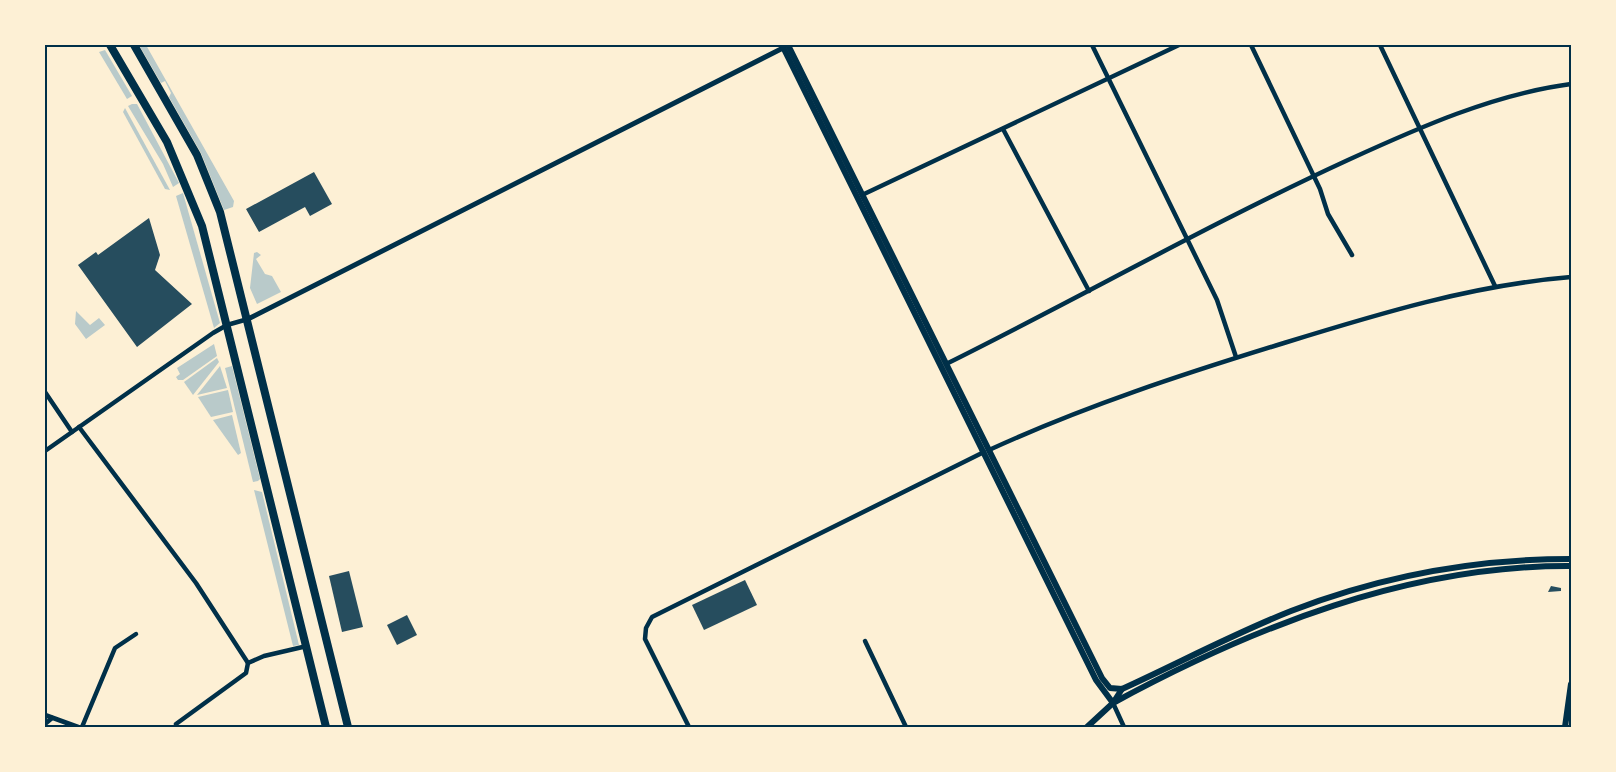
<svg xmlns="http://www.w3.org/2000/svg" width="1616" height="772" viewBox="0 0 1616 772" font-family="'Exo 2',sans-serif">
  <style>
    .green { fill: #b9caca }
    .building { fill: #264d5e }
    .lines { fill: none; stroke-linecap: round; stroke-linejoin: round }
    .minor { stroke: #003049; stroke-width: 4.5 }
    .tertiary { stroke: #003049; stroke-width: 5 }
    .secondary { stroke: #003049; stroke-width: 6 }
    .trunk { stroke: #003049; stroke-width: 8 }
    .neatline { fill: none; stroke: #003049; stroke-width: 2 }
  </style>
  <rect width="100%" height="100%" fill="#fdf0d5"/>
  <g class="green">
    <path d="M139,45H146L234,201L233,207L224,210L201,153L169,97L171,93L165,81L161,83Z"/>
    <path d="M105,50L132,96L127,99L99,52Z"/>
    <path d="M132,104H137L179,183L173,187L163,164L128,106Z"/>
    <path d="M125,108L170,190L165,189L123,112Z"/>
    <path d="M183,193L220,323L214,328L176,196Z"/>
    <path d="M257,252L261,255L256,259L265,274L272,276L281,292L257,304L250,288L254,253Z"/>
    <path d="M76,311L90,325L99,318L105,325L86,339L75,324Z"/>
    <path d="M214,344L217,356L183,380H178L176,377L180,374L177,368Z"/>
    <path d="M217,358L219,362L193,395L184,382Z"/>
    <path d="M220,366L227,388L197,395Z"/>
    <path d="M232,366L260,479L258,481L253,482L225,368Z"/>
    <path d="M228,390L233,412L211,417L198,397Z"/>
    <path d="M232,415L241,453L238,455L213,420Z"/>
    <path d="M254,490L262,492L299,645L293,646Z"/>
  </g>
  <g class="building">
    <path d="M314,172L332,204L310,216L305,207L259,232L246,209Z"/>
    <path d="M149,218L160,255L155,270L192,304L137,347L78,265L96,252L98,255Z"/>
    <path d="M349,571L363,627L342,632L329,576Z"/>
    <path d="M745,580L757,605L704,630L692,605Z"/>
    <path d="M1551,586L1561,588V591L1548,592Z"/>
    <path d="M407,615L417,635L397,645L387,625Z"/>
  </g>
  <g class="lines">
    <g class="minor">
      <path d="M1092,45L1217,300L1236,357"/>
      <path d="M1251,45L1320,189L1328,214L1352,255"/>
      <path d="M1380,45L1495,286"/>
      <path d="M1003,129L1089,291"/>
      <path d="M862,195L1179,45"/>
      <path d="M946,364C1081,297 1211,223 1348,160C1418,128 1494,94 1571,84"/>
      <path d="M45,392L72,432"/>
      <path d="M79,427L196,583L248,663"/>
      <path d="M989,450C1085,406 1183,374 1284,343C1378,314 1473,285 1571,277"/>
      <path d="M45,451L213,333L227,325L248,319"/>
      <path d="M865,641L906,727"/>
      <path d="M1113,703L1124,727"/>
      <path d="M45,724L52,718"/>
      <path d="M176,724L246,673L248,663L264,656L307,646"/>
      <path d="M82,727L115,648L136,634"/>
      <path d="M689,727L645,639L646,628L652,617L984,452"/>
    </g>
    <g class="tertiary">
      <path d="M248,319L783,48"/>
      <path d="M45,715L78,727"/>
    </g>
    <g class="secondary">
      <path d="M782,45L1096,680L1113,703"/>
      <path d="M788,45L1102,678L1110,688L1122,689C1179,663 1233,634 1291,611C1381,576 1475,559 1571,559"/>
      <path d="M1113,703C1253,627 1409,565 1571,566"/>
      <path d="M1087,727L1113,703L1122,689"/>
      <path d="M1565,727L1571,684"/>
    </g>
    <g class="trunk">
      <path d="M110,45L167,142L202,226L326,727"/>
      <path d="M134,45L197,155L220,212L348,727"/>
    </g>
  </g>
  <rect width="1616" height="772" fill="none" stroke="#fdf0d5" stroke-width="93"/>
  <rect x="46" y="46" width="1524" height="680" class="neatline"/>
</svg>
